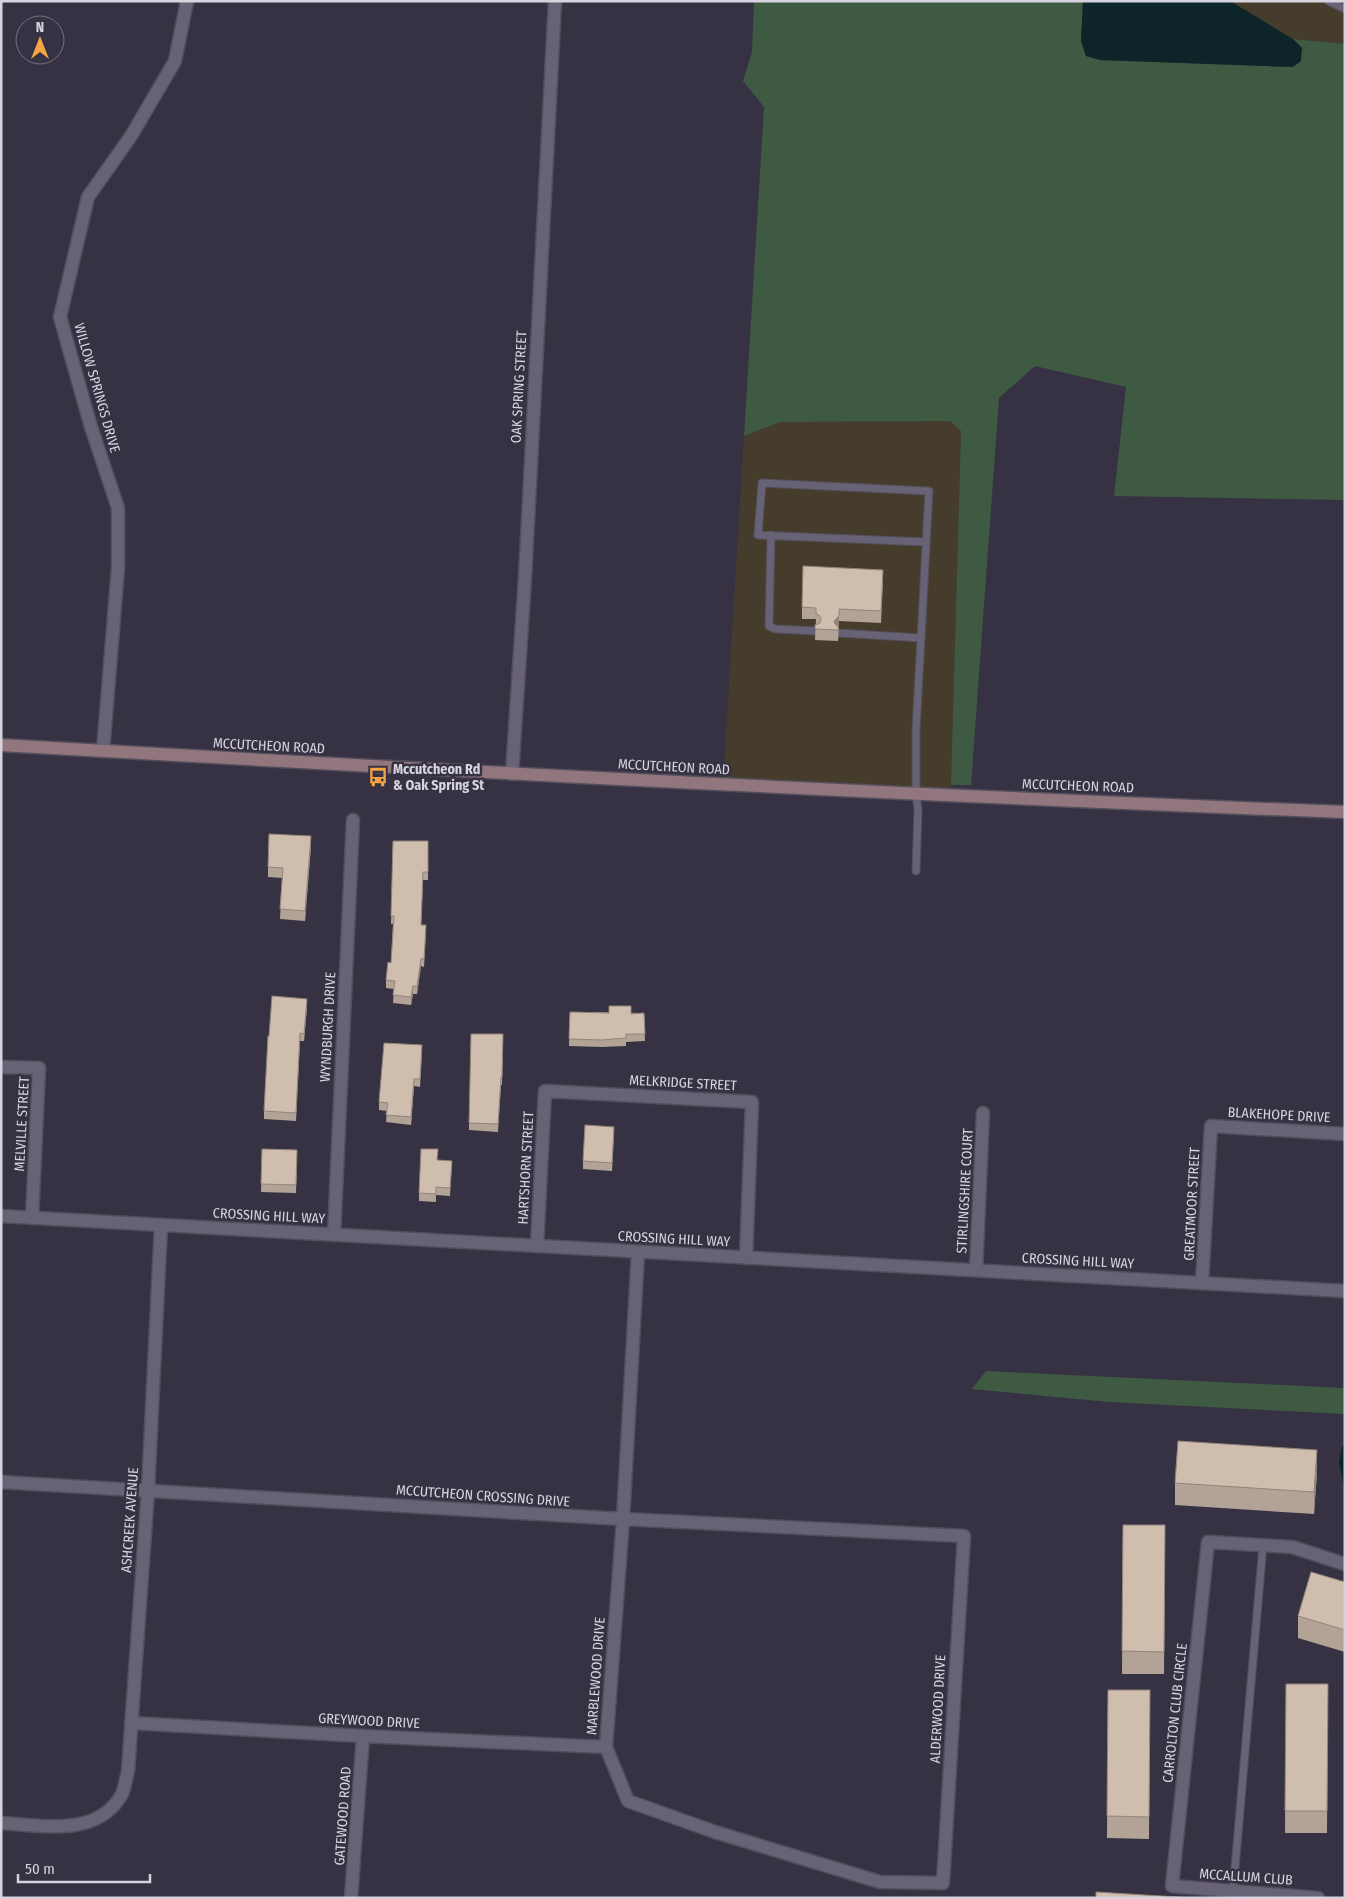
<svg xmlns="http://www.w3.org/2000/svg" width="1346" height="1899" viewBox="0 0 1346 1899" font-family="'Fira Sans Condensed',sans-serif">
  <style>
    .commercial { fill: #463c2b }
    .green { fill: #3e5a42 }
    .water { fill: #0d2528 }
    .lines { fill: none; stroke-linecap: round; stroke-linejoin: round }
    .lane-casing { stroke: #534e5c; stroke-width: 9 }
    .street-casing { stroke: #534e5c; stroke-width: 15 }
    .secondary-casing { stroke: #534e5c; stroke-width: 15 }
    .lane { stroke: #676275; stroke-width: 7 }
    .street { stroke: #676275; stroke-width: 12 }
    .secondary { stroke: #92767d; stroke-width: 12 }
    .wall { fill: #b2a396 }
    .shaded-wall { fill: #91847a }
    .building { fill: #cfbdae; stroke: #91847a }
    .labels { text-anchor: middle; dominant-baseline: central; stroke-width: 5; stroke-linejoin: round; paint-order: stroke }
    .street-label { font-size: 14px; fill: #d7d4df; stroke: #373243 }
    .poi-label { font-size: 14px; font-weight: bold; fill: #d7d4df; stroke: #373243; text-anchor: start }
  </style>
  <rect width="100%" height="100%" fill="#373243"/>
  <g class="commercial">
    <path d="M1230,1H1345V44L1293,39Z"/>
    <path d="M950,421L961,431L951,793L723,782L744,436L780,422Z"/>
  </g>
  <g class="green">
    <path d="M754,1H1083L1081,41L1086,56L1100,60L1292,67L1302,48L1293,39L1345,44V500L1114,496L1126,387L1035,366L999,398L971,785H951L961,431L950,421L780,422L744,436L764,107L743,81L752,52Z"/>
    <path d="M986,1371L1345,1388V1414L1109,1402L972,1389Z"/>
  </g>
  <g class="water">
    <path d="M1083,1H1230L1293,39L1302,48L1301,61L1293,67L1100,60L1086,56L1081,41Z"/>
    <path d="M1345,1444V1493L1339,1463L1342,1446Z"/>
  </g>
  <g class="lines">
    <defs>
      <g id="lane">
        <path d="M1328,1L1345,9"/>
        <path d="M771,535L769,626L775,629L816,631"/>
        <path d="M839,633L921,638"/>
        <path d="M916,871L918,810L916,794V730L929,491L762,483L758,535L926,542"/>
        <path d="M1233,1891L1263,1545"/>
      </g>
      <g id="street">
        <path d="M103,751L118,568V508L91,427L60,317L88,197L131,136L175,61L187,1"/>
        <path d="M512,774L525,578L555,1"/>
        <path d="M1,1067L39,1068L32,1218"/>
        <path d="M1,1216L1345,1291"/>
        <path d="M334,1235L353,820"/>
        <path d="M537,1246L545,1091L752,1102L746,1258"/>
        <path d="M976,1270L983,1113"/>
        <path d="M1202,1283L1211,1126L1345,1134"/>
        <path d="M1,1482L623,1519L964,1536L943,1883L880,1882L715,1832L628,1801L606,1747L623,1519L638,1252"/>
        <path d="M131,1723L363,1736L606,1747"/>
        <path d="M1,1823C42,1825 98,1838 122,1794C125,1787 126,1778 128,1771L148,1490L161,1225"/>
        <path d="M351,1898L363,1736"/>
        <path d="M1318,1898L1172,1886L1208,1542L1292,1547L1345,1564"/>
      </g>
      <path id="secondary" d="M1,745C449,771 897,795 1345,812"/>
    </defs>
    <use href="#lane" class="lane-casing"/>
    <use href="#street" class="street-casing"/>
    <use href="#secondary" class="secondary-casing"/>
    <use href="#lane" class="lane"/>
    <use href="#street" class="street"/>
    <use href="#secondary" class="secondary"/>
  </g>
  <g class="wall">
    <path d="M883,581L881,623L839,621L838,641L815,640L816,619H802V607Z"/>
    <path d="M393,841H428V880H423L421,925L426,933L424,967L421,966L417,994H413L411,1005L393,1003L394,989L386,988V980L391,963L393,924H391Z"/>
    <path d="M311,846L305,921L280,919L282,878L268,877V867Z"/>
    <path d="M307,1007L304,1041H300L296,1121L264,1119V1111Z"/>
    <path d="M570,1012L644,1013L645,1041L626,1042V1046L602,1047L569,1046Z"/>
    <path d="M503,1034L502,1085H501L498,1132L469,1130V1123Z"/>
    <path d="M422,1053L420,1087L414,1086L411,1125L386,1122L387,1111L379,1110V1102Z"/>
    <path d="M614,1134L612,1171L583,1169V1161Z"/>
    <path d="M262,1149L297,1150L296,1193L261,1192Z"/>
    <path d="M438,1160L452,1161L450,1196L436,1195V1202L419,1201V1193Z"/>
    <path d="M1317,1472L1314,1514L1175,1505V1483Z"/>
    <path d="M1123,1525H1165L1164,1674H1122Z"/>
    <path d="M1345,1582V1652L1298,1638V1616Z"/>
    <path d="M1286,1684H1328L1327,1833H1285Z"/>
    <path d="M1108,1690H1150L1149,1839L1107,1838Z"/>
  </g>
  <g class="shaded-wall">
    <path d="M839,609V621L838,641V628L834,630V621Z"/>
    <path d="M311,836V846L305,921V911Z"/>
    <path d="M421,959V966L417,994V986Z"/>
    <path d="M413,986V994L411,1005V997Z"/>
    <path d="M307,999V1007L304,1041V1034Z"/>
    <path d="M414,1079V1086L411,1125V1117Z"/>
    <path d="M1317,1450V1472L1314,1514V1492Z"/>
  </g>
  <g class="building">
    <path d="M803,566L883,570L881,611L839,609V616L834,621L835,624L838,627V630L815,629V625L820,623L821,619L819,615L816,614V608L802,607Z"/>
    <path d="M269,834L311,836L305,911L280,909L283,868L268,867Z"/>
    <path d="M393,841H428V872H423L421,925H426L424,959H421L417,986H413L411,997L393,995L395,981L386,980L388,962L391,963L394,916H391Z"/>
    <path d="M272,996L307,999L304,1034L300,1033L296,1113L264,1111L268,1036H269Z"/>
    <path d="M609,1006H631V1014L644,1013L645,1034H626V1038L602,1040L569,1039L570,1012L609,1013Z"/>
    <path d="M471,1034H503L502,1077H501L498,1124L469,1123Z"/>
    <path d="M384,1043L422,1045L420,1079H414L411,1117L386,1115L388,1103L379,1102Z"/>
    <path d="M585,1125L614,1127L612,1163L583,1161Z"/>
    <path d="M262,1149L297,1150L296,1185L261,1184Z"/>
    <path d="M421,1149H438L437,1160L452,1161L450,1188L436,1187V1194L419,1193Z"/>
    <path d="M1178,1441L1317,1450L1314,1492L1175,1483Z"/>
    <path d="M1123,1525H1165L1164,1652L1122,1651Z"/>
    <path d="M1311,1572L1345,1582V1630L1298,1616Z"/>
    <path d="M1286,1684H1328L1327,1811H1285Z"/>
    <path d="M1108,1690H1150L1149,1817L1107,1816Z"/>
    <path d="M1096,1892L1194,1898H1096Z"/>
  </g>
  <defs>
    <symbol id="bus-bare" viewBox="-9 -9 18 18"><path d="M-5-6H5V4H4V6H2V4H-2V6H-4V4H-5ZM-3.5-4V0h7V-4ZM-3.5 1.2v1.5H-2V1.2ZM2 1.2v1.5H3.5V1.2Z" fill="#f4a444" stroke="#373243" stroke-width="2.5" paint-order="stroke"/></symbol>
  </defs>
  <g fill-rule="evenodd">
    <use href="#bus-bare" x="364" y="763" width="28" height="28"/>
  </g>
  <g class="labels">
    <g class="street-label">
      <text transform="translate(519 387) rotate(-87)">OAK SPRING STREET</text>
      <text transform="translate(97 388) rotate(74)">WILLOW SPRINGS DRIVE</text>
      <text transform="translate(269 746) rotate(3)">MCCUTCHEON ROAD</text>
      <text transform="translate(674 767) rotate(3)">MCCUTCHEON ROAD</text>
      <text transform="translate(1078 786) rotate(2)">MCCUTCHEON ROAD</text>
      <text transform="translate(328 1027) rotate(-87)">WYNDBURGH DRIVE</text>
      <text transform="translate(683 1083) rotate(3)">MELKRIDGE STREET</text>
      <text transform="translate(1279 1115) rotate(3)">BLAKEHOPE DRIVE</text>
      <text transform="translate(22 1124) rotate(-87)">MELVILLE STREET</text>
      <text transform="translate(526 1168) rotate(-87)">HARTSHORN STREET</text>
      <text transform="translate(965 1191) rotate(-87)">STIRLINGSHIRE COURT</text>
      <text transform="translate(1192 1204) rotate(-87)">GREATMOOR STREET</text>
      <text transform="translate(269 1216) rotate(3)">CROSSING HILL WAY</text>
      <text transform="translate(674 1239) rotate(3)">CROSSING HILL WAY</text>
      <text transform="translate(1078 1261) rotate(3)">CROSSING HILL WAY</text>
      <text transform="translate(483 1496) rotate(4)">MCCUTCHEON CROSSING DRIVE</text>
      <text transform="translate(130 1520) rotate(-86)">ASHCREEK AVENUE</text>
      <text transform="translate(596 1676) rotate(-86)">MARBLEWOOD DRIVE</text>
      <text transform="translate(938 1709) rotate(-87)">ALDERWOOD DRIVE</text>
      <text transform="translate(1175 1713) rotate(-84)">CARROLTON CLUB CIRCLE</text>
      <text transform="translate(369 1721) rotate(3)">GREYWOOD DRIVE</text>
      <text transform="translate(343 1816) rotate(-86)">GATEWOOD ROAD</text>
      <text transform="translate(1246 1877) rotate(4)">MCCALLUM CLUB</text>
    </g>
    <g class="poi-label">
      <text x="393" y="769">Mccutcheon Rd<tspan x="393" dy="16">&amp; Oak Spring St</tspan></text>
    </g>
  </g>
  <rect width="1346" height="1899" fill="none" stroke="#d7d4df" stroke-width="5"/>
  <g transform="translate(40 40)"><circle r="24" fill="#373243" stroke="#777381"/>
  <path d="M0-4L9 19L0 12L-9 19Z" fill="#f4a444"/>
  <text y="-8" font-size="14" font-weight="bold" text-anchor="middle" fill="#d7d4df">N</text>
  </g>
  <path d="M18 1874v8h132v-8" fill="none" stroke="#d7d4df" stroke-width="2.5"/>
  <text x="25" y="1874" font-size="15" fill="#d7d4df" stroke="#373243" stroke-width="4" paint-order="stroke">50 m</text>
</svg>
